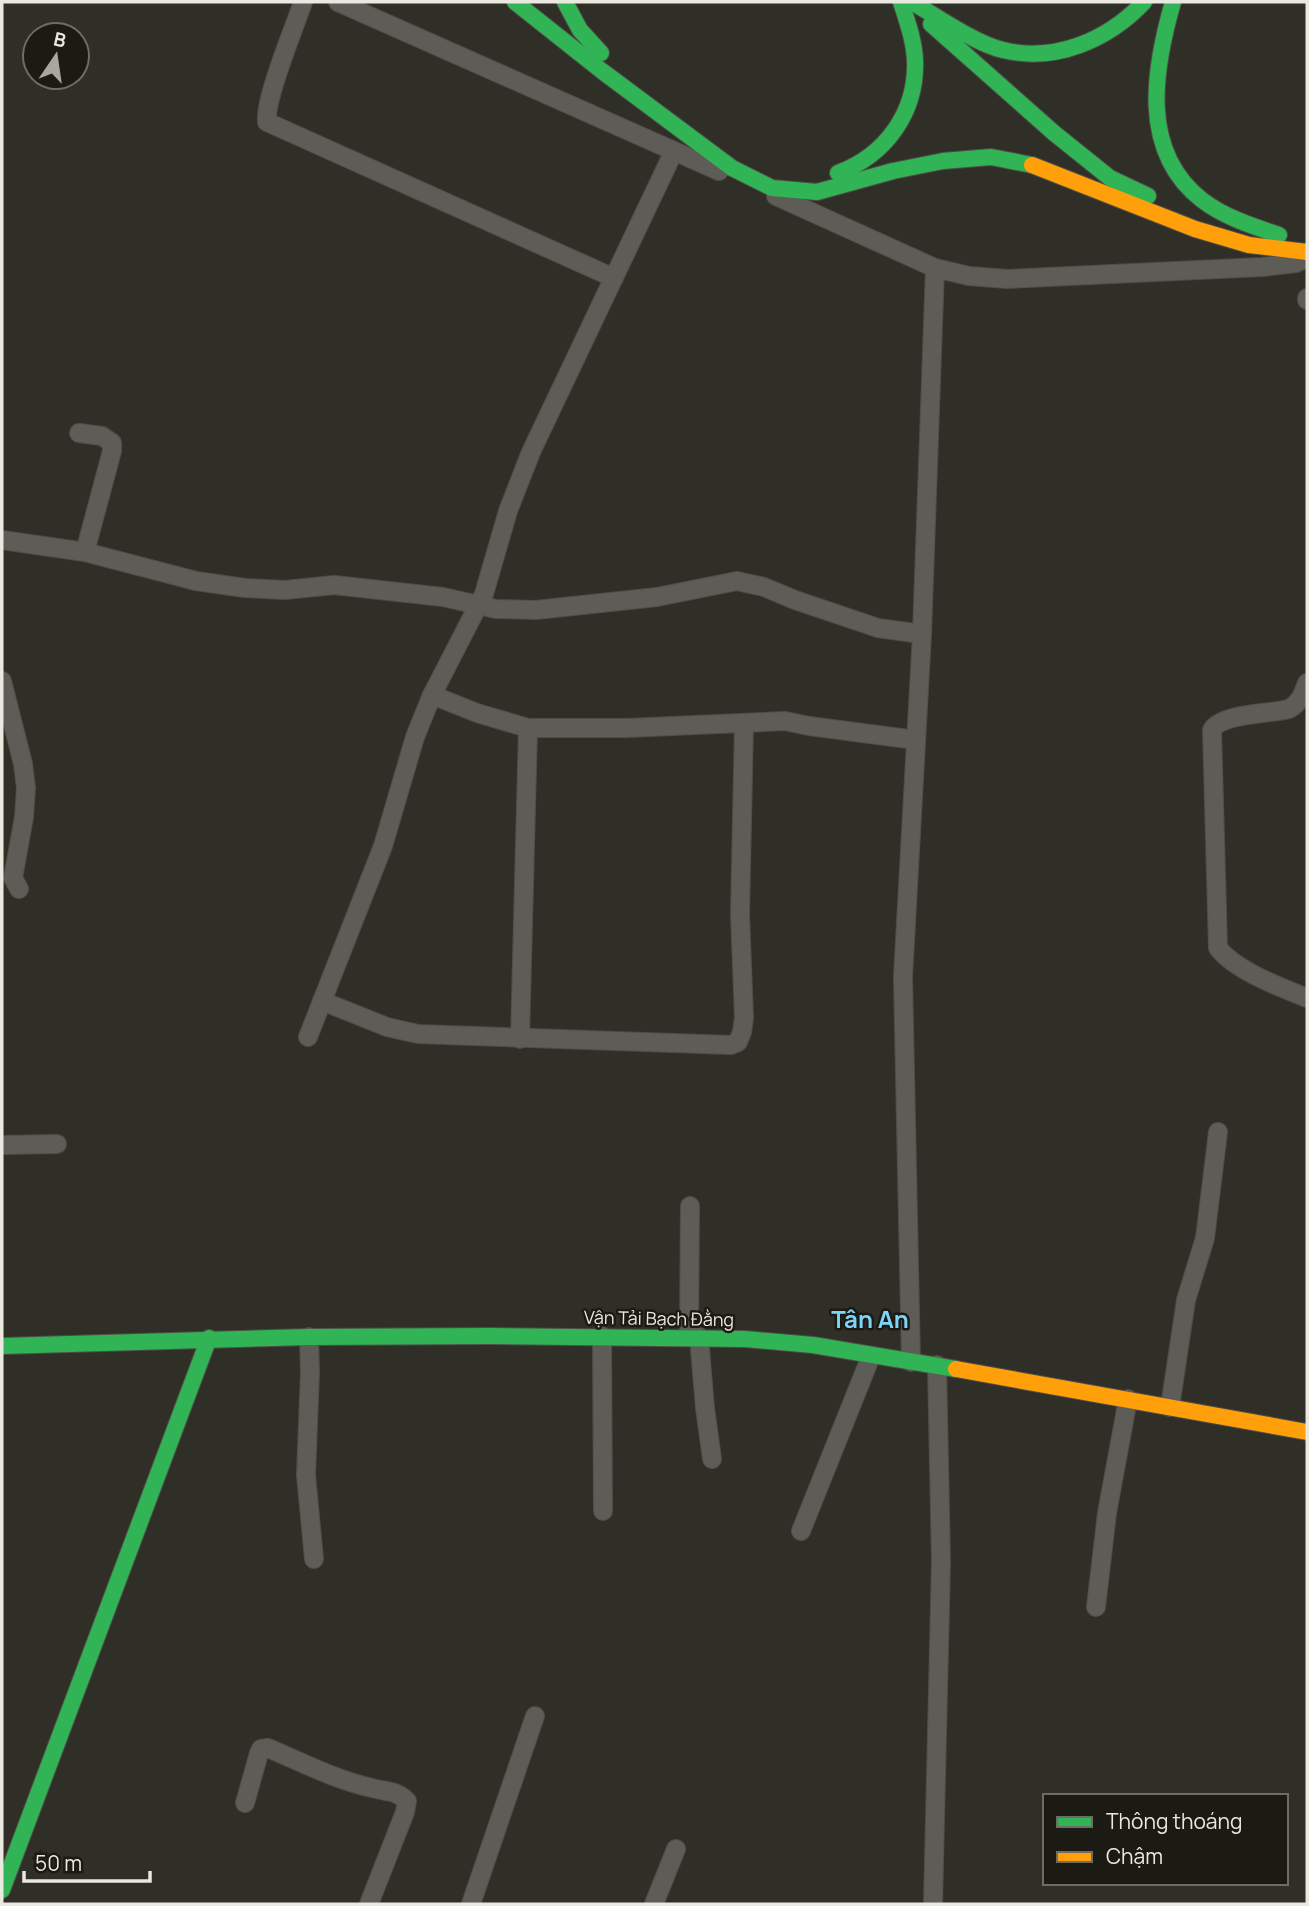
<svg xmlns="http://www.w3.org/2000/svg" width="1309" height="1906" viewBox="0 0 1309 1906" font-family="Manrope,sans-serif">
  <style>
    .lines { fill: none; stroke-linecap: round; stroke-linejoin: round }
    .street-casing { stroke: #4e4d46; stroke-width: 20 }
    .fast-casing { stroke: #4e4d46; stroke-width: 18 }
    .slow-casing { stroke: #4e4d46; stroke-width: 18 }
    .street { stroke: #5d5c56; stroke-width: 18 }
    .fast { stroke: #30b455; stroke-width: 16 }
    .slow { stroke: #ff9f0a; stroke-width: 16 }
    .labels { text-anchor: middle; dominant-baseline: central; stroke-width: 5; stroke-linejoin: round; paint-order: stroke }
    .street-label { font-size: 18px; fill: #eae8df; stroke: #1b1a13 }
    .district-label { font-size: 24px; font-weight: bold; fill: #7bd5f9; stroke: #1b1a13 }
  </style>
  <rect width="100%" height="100%" fill="#302f27"/>
  <g class="lines">
    <defs>
      <g id="street">
        <path d="M303,2C295,26 264,100 267,122L614,278"/>
        <path d="M338,2L719,171"/>
        <path d="M776,196L935,268L969,276L1007,279L1262,267L1296,263L1304,259"/>
        <path d="M1307,298V300"/>
        <path d="M79,433L102,436L112,443V451L85,552"/>
        <path d="M2,540L85,552L196,581L245,588L285,590L334,585L443,597L496,609L536,610L657,597L737,581L764,587L795,600L878,628L922,634"/>
        <path d="M2,681L23,764L26,788L24,817L13,878L19,889"/>
        <path d="M1307,683C1303,694 1300,703 1289,709C1270,714 1222,713 1212,730L1218,948C1236,971 1280,987 1307,998"/>
        <path d="M432,695L477,713L528,728H627L785,721L809,726L916,740"/>
        <path d="M322,1001L387,1027L418,1034L731,1045L738,1042L742,1032L744,1018L740,914L744,724"/>
        <path d="M308,1037L383,846L415,737L432,695L484,594L508,511L531,452L674,151"/>
        <path d="M520,1039L528,728"/>
        <path d="M2,1145L57,1144"/>
        <path d="M602,1336L603,1511"/>
        <path d="M309,1337L310,1372L306,1475L314,1559"/>
        <path d="M689,1337L690,1206"/>
        <path d="M699,1337L705,1408L712,1459"/>
        <path d="M911,1362L903,977L922,634L935,268"/>
        <path d="M1170,1407L1186,1300L1205,1238L1218,1132"/>
        <path d="M801,1531L871,1356"/>
        <path d="M1096,1607L1107,1513L1128,1399"/>
        <path d="M245,1803L259,1753L261,1749L268,1748C301,1762 336,1780 372,1788C386,1792 396,1790 407,1801L405,1812L369,1904"/>
        <path d="M471,1904L535,1716"/>
        <path d="M654,1904L676,1849"/>
        <path d="M933,1904L941,1562L937,1365"/>
      </g>
      <g id="fast">
        <path d="M515,2L602,71L732,168L772,188L817,192L893,171L943,161L991,157L1032,165"/>
        <path d="M565,2L580,30L601,53"/>
        <path d="M912,2C936,16 976,44 1003,50C1055,63 1108,40 1144,2"/>
        <path d="M1173,2C1154,68 1139,151 1202,200C1224,217 1252,226 1279,235"/>
        <path d="M931,24L1054,133L1110,178L1148,196"/>
        <path d="M838,173C886,155 917,112 915,60C914,40 907,21 901,2"/>
        <path d="M2,1346L309,1337L490,1336L745,1339L813,1345L956,1369"/>
        <path d="M2,1890L209,1338"/>
      </g>
      <g id="slow">
        <path d="M1032,165L1195,229L1249,245L1307,252"/>
        <path d="M956,1369L1307,1432"/>
      </g>
    </defs>
    <use href="#street" class="street-casing"/>
    <use href="#fast" class="fast-casing"/>
    <use href="#slow" class="slow-casing"/>
    <use href="#street" class="street"/>
    <use href="#fast" class="fast"/>
    <use href="#slow" class="slow"/>
  </g>
  <g class="labels">
    <g class="street-label">
      <text transform="translate(659 1318) rotate(1)">Vận Tải Bạch Đằng</text>
    </g>
    <g class="district-label">
      <text x="870" y="1318">Tân An</text>
    </g>
  </g>
  <rect width="1309" height="1906" fill="none" stroke="#eae8df" stroke-width="7"/>
  <rect x="1043" y="1794" width="245" height="91" fill="#1b1a13" stroke="#6e6c65" stroke-width="2"/>
  <rect x="1057" y="1817" width="35" height="10" fill="#30b455" stroke="#6e6c65" stroke-width="2"/>
  <text x="1106" y="1829" font-size="21" fill="#eae8df">Thông thoáng</text>
  <rect x="1057" y="1852" width="35" height="10" fill="#ff9f0a" stroke="#6e6c65" stroke-width="2"/>
  <text x="1106" y="1864" font-size="21" fill="#eae8df">Chậm</text>
  <g transform="translate(56 56) rotate(13)"><circle r="33" fill="#1b1a13" stroke="#6e6c65" stroke-width="2"/>
  <path d="M0-5L12 26L0 18L-12 26Z" fill="#a9a79f"/>
  <text y="-10" font-size="19" font-weight="bold" text-anchor="middle" fill="#eae8df">B</text>
  </g>
  <path d="M24 1871v10h126v-10" fill="none" stroke="#eae8df" stroke-width="3.5"/>
  <text x="35" y="1871" font-size="21" fill="#eae8df" stroke="#1b1a13" stroke-width="5" paint-order="stroke">50 m</text>
</svg>
